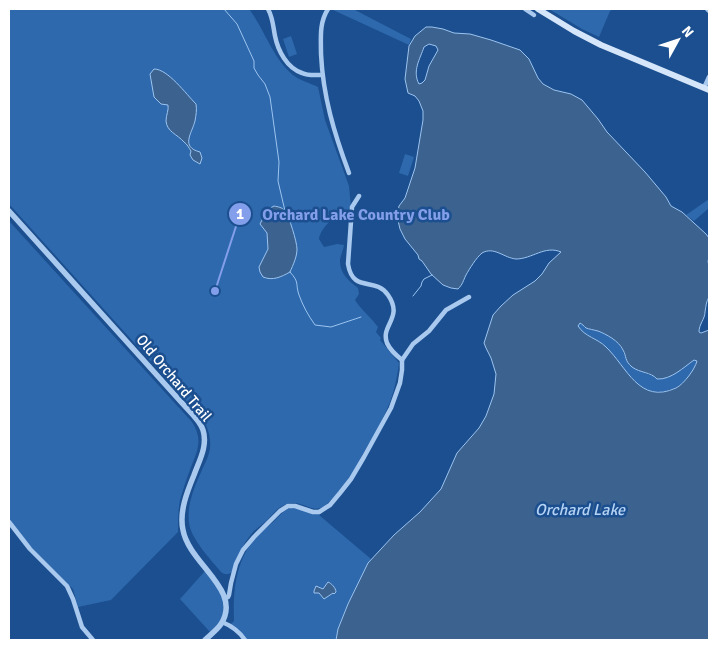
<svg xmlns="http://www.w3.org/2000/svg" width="718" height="649" viewBox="0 0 718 649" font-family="Signika,sans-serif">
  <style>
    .green { fill: #2e69ad }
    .water { fill: #3c6290; stroke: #9cc4f0; fill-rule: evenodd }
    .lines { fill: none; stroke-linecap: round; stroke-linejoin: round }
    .stream { stroke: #9cc4f0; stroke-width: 1 }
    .minor { stroke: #a9c9ee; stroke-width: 4.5 }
    .tertiary { stroke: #a9c9ee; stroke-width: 5.5 }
    .secondary { stroke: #d6e6fa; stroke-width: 6 }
    .labels { text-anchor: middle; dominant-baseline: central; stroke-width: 5; stroke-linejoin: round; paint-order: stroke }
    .street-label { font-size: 15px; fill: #fff; stroke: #1b4f8f }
    .water-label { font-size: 16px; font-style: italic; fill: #b5d3f5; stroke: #1b4f8f }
    .leader { fill: none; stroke: #839eea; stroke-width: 2 }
    .callout-dot { fill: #839eea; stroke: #1b4f8f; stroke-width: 2 }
    .mark-label { font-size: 15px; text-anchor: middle; font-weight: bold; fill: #fff }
    .callout-label { font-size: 16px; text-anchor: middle; font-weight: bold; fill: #839eea; stroke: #1b4f8f; stroke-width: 5; stroke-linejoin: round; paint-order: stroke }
  </style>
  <rect width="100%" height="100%" fill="#1b4f8f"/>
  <g class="green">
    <path d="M9,9H249C265,30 272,57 293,75C299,80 310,83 318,87L325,120L349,186L351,207C347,211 345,211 340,213C332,218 320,230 319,239L324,247L337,244L344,245C343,251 340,257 340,261C340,274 349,281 358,288L359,294L355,300C361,310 371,317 378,327L376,332L381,338L380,340L399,363C397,378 394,393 388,407C381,423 372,439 363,454C353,471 341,495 324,506C314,513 306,504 295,503C284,502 277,509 270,517C265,523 258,527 253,532C242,544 237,559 232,572C228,575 225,575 221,572C211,560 195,543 190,528C185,508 194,488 202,470C205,463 209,456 210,448C211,437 208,428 203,419L9,204Z"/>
    <path d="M331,9H353L411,39L409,45Z"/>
    <path d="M549,9H613L610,11L599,37L582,29Z"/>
    <path d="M291,36L297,54L289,57L283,39Z"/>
    <path d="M405,154L414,157L408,176L399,173Z"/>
    <path d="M709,199V208L694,221L686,215Z"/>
    <path d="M9,221L192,422C204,441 197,451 190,470C186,480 183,490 180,500C178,510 178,522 178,532L111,600L78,607L73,589L29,545L9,519Z"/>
    <path d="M580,323C583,324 584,326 587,328C590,330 596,330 599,331C609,335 621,343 624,354L638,370L649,375L665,378L680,370L694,360L697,361C695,371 683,386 672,389C635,402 625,363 603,344C595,337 584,336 578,326Z"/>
    <path d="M290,508C301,508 309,515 321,513L319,515L371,559L367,565C356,590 341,613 336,640H246L231,624L234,621C233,594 235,565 252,542C258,534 265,529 272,523C279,517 282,511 290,508Z"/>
    <path d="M205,571L223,594L224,619L210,632L180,599Z"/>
  </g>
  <g class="water">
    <path d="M426,27H432L443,29L454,33L470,34L491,40L520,50L529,59L538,78L543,84L554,90L571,94L582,100L598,119L607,132L645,172L666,197L671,206L682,212L706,234L709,238V259L708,261L709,267V297C706,302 706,306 705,312C705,319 699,324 699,332L701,333L709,330V640H336L338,629L348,604L368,563L394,535L420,512L441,489L457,453L479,428L486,416L494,394L496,374L491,358L486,348L484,343L493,315L501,306L513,295L535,281L542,274L549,263L561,252C545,245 532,259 516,259C504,258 494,246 482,253C476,258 470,268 466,275C463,281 463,284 458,289L451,288L443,285L431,274L422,261L419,259L418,255L405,239L400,229L397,216L399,206L405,198L415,168L423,120V111L419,101L415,96L408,93L405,79L409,46L415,36ZM429,44L436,46L438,50L429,66L425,80L422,83L419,84C412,71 420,59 424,47ZM580,323C582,324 584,326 586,328C589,329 594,330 598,331C606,334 619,341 623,350C627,357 624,360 632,367C640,373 651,372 657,379C671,380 684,367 694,360L697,361C695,369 684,384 676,388C639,405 627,367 606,347C597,338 585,337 578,326Z"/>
    <path d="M154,69C168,69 186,94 196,104C197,110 196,115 195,121C192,133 180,147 200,152L202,158L200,164L193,160L190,155L191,151C189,148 187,144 184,142C177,134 167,132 166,121C166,115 169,110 168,105L161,104L154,97L150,74Z"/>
    <path d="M274,206C278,207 282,207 285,211C289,216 297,242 297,249C297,257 293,265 290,272C281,277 273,281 263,277L260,272L259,267L268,249L267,233L260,224L267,210Z"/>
    <path d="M328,582C331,583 336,588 336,592L334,594L333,593L324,599L319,593H314V591L316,586L323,589Z"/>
  </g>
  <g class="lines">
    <g class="stream">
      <path d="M224,9L237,24L254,61V68L258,75L265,84L270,97L279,162L278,181L285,211"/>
      <path d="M290,272C300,283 295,283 299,295C303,306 308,315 315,325L331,327L361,317"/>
      <path d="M413,296L421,286L422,282L424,279L432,275"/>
    </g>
    <g class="minor">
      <path d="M268,9C273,18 273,26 275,36C278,51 287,68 302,73C308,76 315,75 322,75"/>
      <path d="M328,9C319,23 321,38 321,54C323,96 334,133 349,173"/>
      <path d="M525,9L534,15"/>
      <path d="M707,9L709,11"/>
      <path d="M704,88L709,77"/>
      <path d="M359,196L352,207L348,264C353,294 375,276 388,295C404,318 380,325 387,343C390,350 397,356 402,360"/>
      <path d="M9,522L30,549L67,586L73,599L82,627L93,640"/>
      <path d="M225,598L228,597L229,595L231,583L236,564L243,550L254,537L280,511L288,506H295L313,512H319L330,505L340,493L351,479L364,457L391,408L400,383L402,370V360L413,344L429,331L446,310L469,297"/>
      <path d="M222,622C232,626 239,631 245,640"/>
    </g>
    <path class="tertiary" d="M9,211L182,403C189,411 200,420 203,430C208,446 199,461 194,475C187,492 179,512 183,530C189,564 243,590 221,624C217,630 210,635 205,640"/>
    <path class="secondary" d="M538,9L574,31L601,45L709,90"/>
  </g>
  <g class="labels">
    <g class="street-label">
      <text transform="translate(174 378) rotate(50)">Old Orchard Trail</text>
    </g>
    <g class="water-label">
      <text x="580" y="510">Orchard Lake</text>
    </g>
  </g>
  <path class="leader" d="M215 291L240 214"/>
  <g class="callout-dot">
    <circle cx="215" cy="291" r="5"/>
    <circle cx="240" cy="214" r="12"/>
  </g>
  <g class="mark-label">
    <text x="240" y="219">1</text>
  </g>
  <g class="callout-label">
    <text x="356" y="220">Orchard Lake Country Club</text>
  </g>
  <rect width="718" height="649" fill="none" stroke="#ffffff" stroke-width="20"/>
  <g transform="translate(678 40) rotate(50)" stroke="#1b4f8f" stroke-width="4" paint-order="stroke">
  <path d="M0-4L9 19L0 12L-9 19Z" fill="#ffffff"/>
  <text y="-8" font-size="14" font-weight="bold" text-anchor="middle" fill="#ffffff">N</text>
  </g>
</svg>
